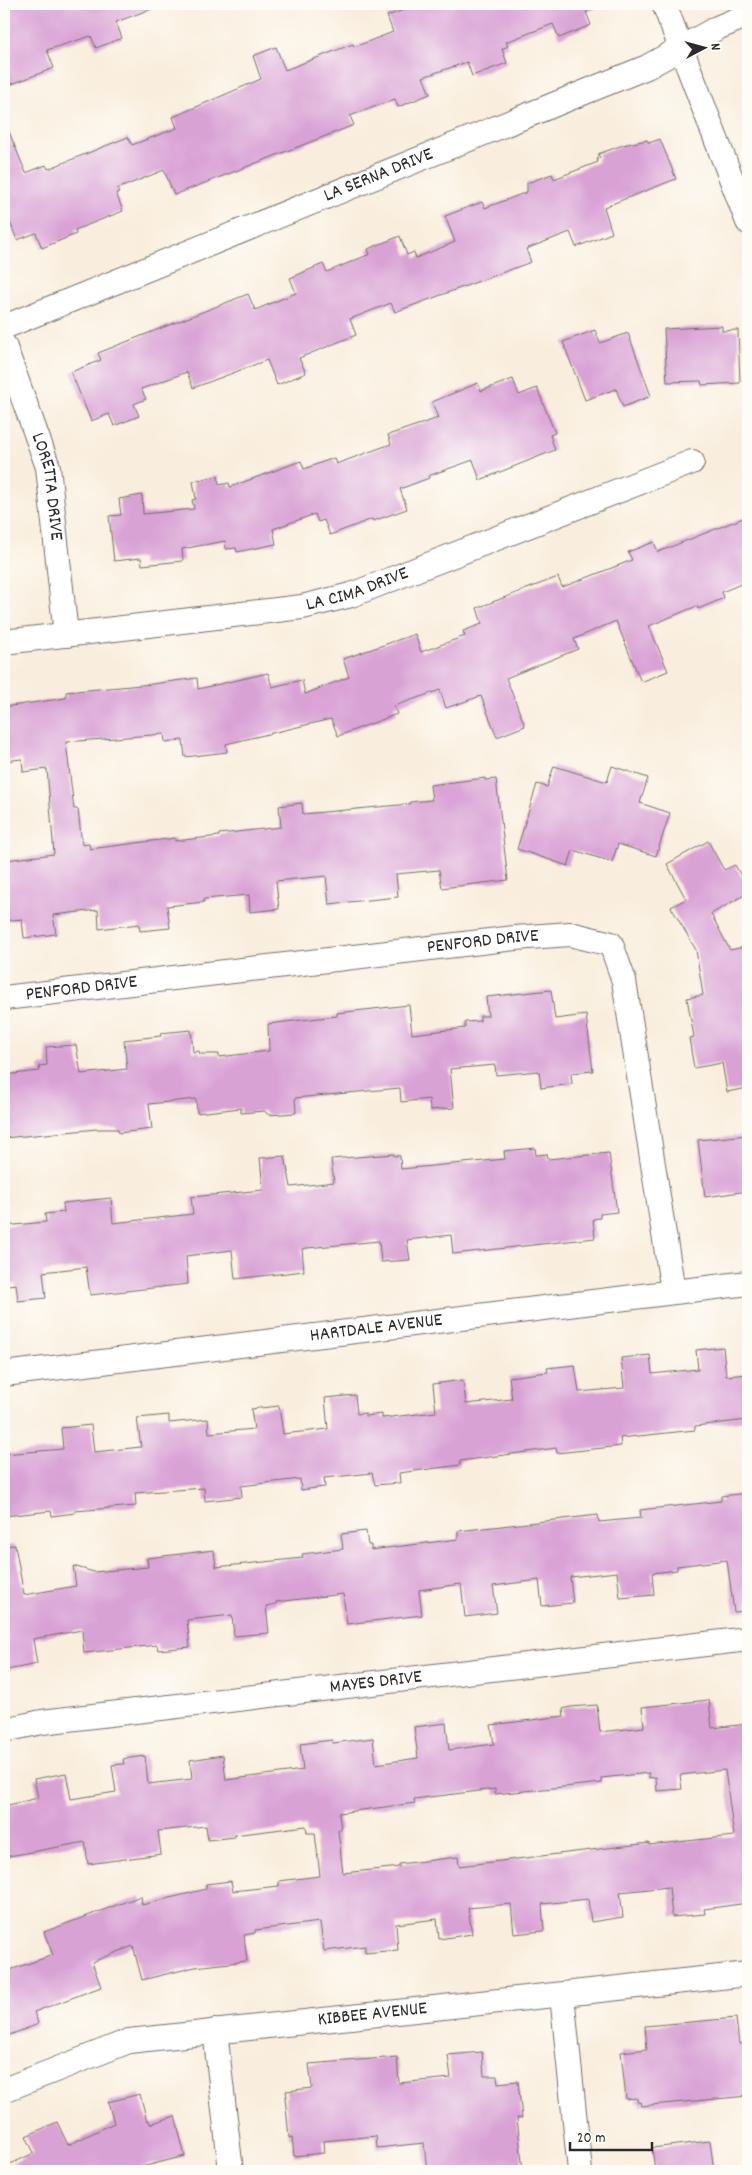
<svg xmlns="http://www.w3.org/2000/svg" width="752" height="2175" viewBox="0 0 752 2175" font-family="Dekko,sans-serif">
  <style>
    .building { fill: #d9a2d5; fill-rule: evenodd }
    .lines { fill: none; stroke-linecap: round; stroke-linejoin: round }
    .minor-casing { stroke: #736f69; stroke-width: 26 }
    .minor { stroke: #fff; stroke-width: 24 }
    .labels { text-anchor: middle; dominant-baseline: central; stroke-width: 4; stroke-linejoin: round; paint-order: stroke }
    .street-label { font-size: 19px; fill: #2b2b2b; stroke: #fdfcf7 }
  </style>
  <rect width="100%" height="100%" fill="#fdfcf7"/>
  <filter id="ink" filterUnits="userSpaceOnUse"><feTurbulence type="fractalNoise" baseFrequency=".02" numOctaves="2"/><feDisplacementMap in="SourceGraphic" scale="10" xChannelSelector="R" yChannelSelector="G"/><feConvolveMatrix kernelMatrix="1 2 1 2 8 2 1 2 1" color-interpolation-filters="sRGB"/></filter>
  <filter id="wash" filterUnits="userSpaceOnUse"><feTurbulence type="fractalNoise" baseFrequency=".0096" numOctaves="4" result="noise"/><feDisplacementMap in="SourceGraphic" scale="20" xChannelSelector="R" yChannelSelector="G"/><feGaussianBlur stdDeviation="1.12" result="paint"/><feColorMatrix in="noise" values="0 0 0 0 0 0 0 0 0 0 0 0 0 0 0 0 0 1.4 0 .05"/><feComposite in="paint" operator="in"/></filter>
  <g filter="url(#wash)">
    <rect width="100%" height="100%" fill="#f9eedd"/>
    <g id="blocks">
      <g class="building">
        <path d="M4,4H159V6L116,22L122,38L96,48L91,36L47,50L54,68L4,87Z"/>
        <path d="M420,4H602V5L586,12L591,25L559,38L553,24L506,42L508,46L502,49L507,63L472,76L467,62L423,77L430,94L398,107L395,99L350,116L354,125L174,195L164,170L117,189L119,192L116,193L123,211L75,230L76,234L42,248L36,233L17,240L4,207V120L26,173L46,165L48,169L128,137L132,145L177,128L173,117L261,79L253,56L276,47L285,70L353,44L354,47L393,32L387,16Z"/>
        <path d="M660,139L676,179L604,207L612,233L576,247L570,232L526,249L531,262L395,312L391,303L350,319L356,335L299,358L306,373L277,385L267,360L193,388L187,372L141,389L146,399L134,404L139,416L114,426L109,414L91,421L71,372L101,360L98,353L248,294L255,310L296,293L290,278L323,264L327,272L370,254L368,249L400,236L407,255L414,252L416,258L455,242L445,216L482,202L485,208L527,192V183L552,174L554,179L598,162L597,159L600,158L598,154L623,145L647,140L649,143Z"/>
        <path d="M722,326V331L738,330L740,383L702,385L701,381L667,382L664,329Z"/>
        <path d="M595,330L600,343L628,333L651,396L623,407L616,389L585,400L563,342Z"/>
        <path d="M513,379L519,395L537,388L555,433L550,435L555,450L480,480L473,460L428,476L429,478L400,489L407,509L373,521L372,519L330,535L324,520L318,522L315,514L273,529L276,544L237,552L236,548L226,549L225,541L182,549L183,561L142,565L141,558L114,561L109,516L121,515L119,499L142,495L143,514L194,509L192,500L196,499L193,481L218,476L219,485L229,483L230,487L301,461L304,469L334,458L336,464L391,444L388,435L438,418L432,402L478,383L481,391Z"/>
        <path d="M748,516V581L722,592L724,598L698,609L697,606L649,626L668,671L641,682L616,621L574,639L578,649L506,678L525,726L497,737L481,696L446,708L440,690L394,706L397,714L338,736L331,719L226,744L227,752L185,757L183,740L165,742L164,734L66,742L74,809H78L82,845L89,844L90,849L175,838V841L219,836V834L281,827L279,806L302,803L303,814L410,804V802L432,800L430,785L485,778V780L496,779L508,880L442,888L439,870L396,874L398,897L329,904L326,876L276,881L279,909L250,912L249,895L204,899V902L167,906L170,928L140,931L139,924L99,929L98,910L53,915L56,934L24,938L22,919L4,921V876L8,875L6,860L54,854L47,769L23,772L22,759L4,761V707L66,698V692L152,684L197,678L198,689L268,673L272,687L302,680L305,694L349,677L343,659L415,634L421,652L465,636L463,631L482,624L477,608L558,577L562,587L568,585L632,560L628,552L654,542L658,552Z"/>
        <path d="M554,766L607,782L612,766L648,778L640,803L670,813L656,856L618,844L612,862L573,850L568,866L517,849L537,784L547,787Z"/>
        <path d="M708,841L724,870L735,865L748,888V893L711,914L730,950L744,947V950L748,949V1088L727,1092L722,1063L694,1068L689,1038L694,1037L687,998L703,995L696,950L671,907L686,899L667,864Z"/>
        <path d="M551,990L555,1019L586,1015L593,1071L571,1073L572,1084L541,1088L539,1071L496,1075L495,1065L450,1069L454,1108L430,1110L429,1099L401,1102L400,1088L295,1098L296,1113L269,1115L264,1111L241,1113V1108L197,1113L196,1099L149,1104L152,1129L119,1133L118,1129H97L4,1138V1075L40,1071L39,1066L47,1065L46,1047L76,1045L81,1074L127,1069L124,1040L161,1036L160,1033L191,1030L193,1052L199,1051L200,1054H219V1057L269,1051L268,1024L337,1016V1013L409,1005L412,1034L465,1028V1022L480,1021V1016H488L486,997Z"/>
        <path d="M748,1135V1191L705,1197L698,1140Z"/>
        <path d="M535,1148L536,1155L547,1154L548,1159L609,1153L617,1212L600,1214V1218L593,1219L595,1238L453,1254L451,1235L407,1240L410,1260L381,1262L379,1241L307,1248L302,1249L304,1271L235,1279L232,1250L186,1256L188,1284L90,1295L86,1267L43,1272L46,1298L18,1301L16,1284L7,1285V1280H4V1226L46,1222L45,1214L64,1212L63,1203L111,1198L113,1223L193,1214L191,1197L263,1190L260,1158L285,1156L291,1187L334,1182L331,1159L394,1154V1156H400L401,1169L505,1159L504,1151Z"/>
        <path d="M723,1347L726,1376L748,1374V1420L695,1426V1430L620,1438L621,1446L557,1453L556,1448L460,1461V1465L399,1473L400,1483L375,1485L372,1473L324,1478L325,1487L301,1490L300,1479L241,1486L242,1497L205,1501L204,1488L135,1493L136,1506L75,1511V1513L52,1516L51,1511L4,1516V1454L63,1449L61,1428L91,1425L94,1452L141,1447L137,1418L169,1415V1423L208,1419L209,1433L254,1429L251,1409L279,1406L283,1434L328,1429L325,1398L355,1395L357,1414L365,1413V1416L382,1414V1418L436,1412L433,1384L463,1380L466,1404L512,1399L509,1377L548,1372L547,1368L575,1365L579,1392L624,1388L621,1358L650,1355L652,1374L698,1369L696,1350Z"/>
        <path d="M748,1493V1611L734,1612L727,1560L677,1566V1570L652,1573L654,1595L620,1598L617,1572L570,1577L573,1603L542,1606L539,1580L493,1586L497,1613L465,1617L461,1584L419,1590L422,1615L347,1624L343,1594L276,1602V1604L266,1606L269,1633L234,1636L232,1615L187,1620L190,1647L158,1650L157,1645L84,1653L82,1630L33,1639L37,1664L7,1670L4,1655V1546L15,1545L24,1595L76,1586L73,1566L94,1572L148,1567L147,1558L214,1550L216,1567L303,1558L302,1554L343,1549L341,1534L366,1531L368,1545H371V1550L458,1539V1531L598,1515L599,1522L641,1518L640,1510L721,1501V1496Z"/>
        <path d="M709,1700L712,1728L748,1724V1903L704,1909L705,1914L672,1917L669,1887L620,1892L623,1917L591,1922L588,1899L542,1904L544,1931L514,1934L511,1904L468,1908L472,1934L439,1939L437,1919L396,1924L398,1950L365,1953V1946L324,1951L320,1922L255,1930V1933L244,1935L247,1961L195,1967L142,1980L133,1946L92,1962L101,1987L34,2012L38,2023L36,2025L4,2037V1972L53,1955L44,1932L141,1896L142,1905L206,1889V1884L231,1881L233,1891L279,1886V1881L320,1876L315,1833H307L306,1826L234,1835L235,1837L208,1840L206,1826L158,1831L161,1854L88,1864L85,1842L4,1857V1806L38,1798L34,1779L66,1773L71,1799L116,1792L112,1765L124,1764L123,1759L145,1756L148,1784L192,1779L190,1760L223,1755L226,1780L303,1770L300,1744L332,1740L333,1743L373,1738L376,1764L418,1758L414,1727L446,1723L449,1750L494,1744L491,1725L564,1716L563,1709L570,1707L597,1705L600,1732L644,1727L642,1707ZM725,1770L734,1836L649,1845V1843L459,1866L458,1857L399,1864V1867L391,1868L343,1873L338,1830H341L339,1813L415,1803L414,1799L495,1789V1794L602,1783L601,1778L649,1773V1778L656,1777L657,1791L682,1789L680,1775Z"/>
        <path d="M736,2018L739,2044L748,2043V2096L641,2106L640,2102H637V2098L626,2099L621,2052L647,2049L645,2026Z"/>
        <path d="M482,2052L484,2076H497L498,2083L518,2081L522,2118H517L523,2171H427L424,2143L377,2148L376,2136L323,2141L324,2153L294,2156L292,2137L289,2138L285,2097H287L286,2091L312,2088L309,2064L397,2057L399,2083L451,2078L448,2055Z"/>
        <path d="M140,2094L147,2121L149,2120L150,2124L175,2116L185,2156L126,2171H4V2167L34,2153L26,2136L57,2122L68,2145L114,2123L108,2102Z"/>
        <path d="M710,2141L714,2171H655L652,2148Z"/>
      </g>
    </g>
  </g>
  <g filter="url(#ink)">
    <use href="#blocks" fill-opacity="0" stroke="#736f69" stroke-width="1"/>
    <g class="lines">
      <defs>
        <g id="minor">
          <path d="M664,4L748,222"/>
          <path id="s1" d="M4,327L647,67L717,28L748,15"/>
          <path id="s2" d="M4,345L48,467L66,635"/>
          <path id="s3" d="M4,642L302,607L351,595L692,462"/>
          <path id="s4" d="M4,998L515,938L570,934L611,944L624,981L673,1291"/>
          <path id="s5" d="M4,1374L748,1283"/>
          <path id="s6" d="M4,1730L42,1722L748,1639"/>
          <path d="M562,1995L580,2171"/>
          <path d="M215,2031L231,2171"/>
          <path id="s7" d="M4,2090L129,2041L748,1974"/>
        </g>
      </defs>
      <use href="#minor" class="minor-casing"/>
      <use href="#minor" class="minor"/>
    </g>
  </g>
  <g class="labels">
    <g class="street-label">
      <text stroke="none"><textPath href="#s1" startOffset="404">LA SERNA DRIVE</textPath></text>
      <text stroke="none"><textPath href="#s2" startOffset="149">LORETTA DRIVE</textPath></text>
      <text stroke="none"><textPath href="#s3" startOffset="358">LA CIMA DRIVE</textPath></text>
      <text stroke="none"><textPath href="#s4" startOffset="482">PENFORD DRIVE</textPath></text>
      <text stroke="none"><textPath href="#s4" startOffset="78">PENFORD DRIVE</textPath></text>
      <text stroke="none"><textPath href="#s5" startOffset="375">HARTDALE AVENUE</textPath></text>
      <text stroke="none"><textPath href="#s6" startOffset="375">MAYES DRIVE</textPath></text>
      <text stroke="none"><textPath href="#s7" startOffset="379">KIBBEE AVENUE</textPath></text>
    </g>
  </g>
  <rect width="752" height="2175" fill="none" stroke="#fdfcf7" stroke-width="20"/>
  <g transform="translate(704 48) rotate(84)" stroke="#fdfcf7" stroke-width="4" paint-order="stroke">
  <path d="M0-4L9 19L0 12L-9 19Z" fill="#2b2b2b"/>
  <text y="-8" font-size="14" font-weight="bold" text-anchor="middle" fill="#2b2b2b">N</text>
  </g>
  <path d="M570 2142v8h82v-8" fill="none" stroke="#2b2b2b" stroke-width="2.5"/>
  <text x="577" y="2142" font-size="15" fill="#2b2b2b" stroke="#fdfcf7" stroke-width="4" paint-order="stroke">20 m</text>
</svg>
